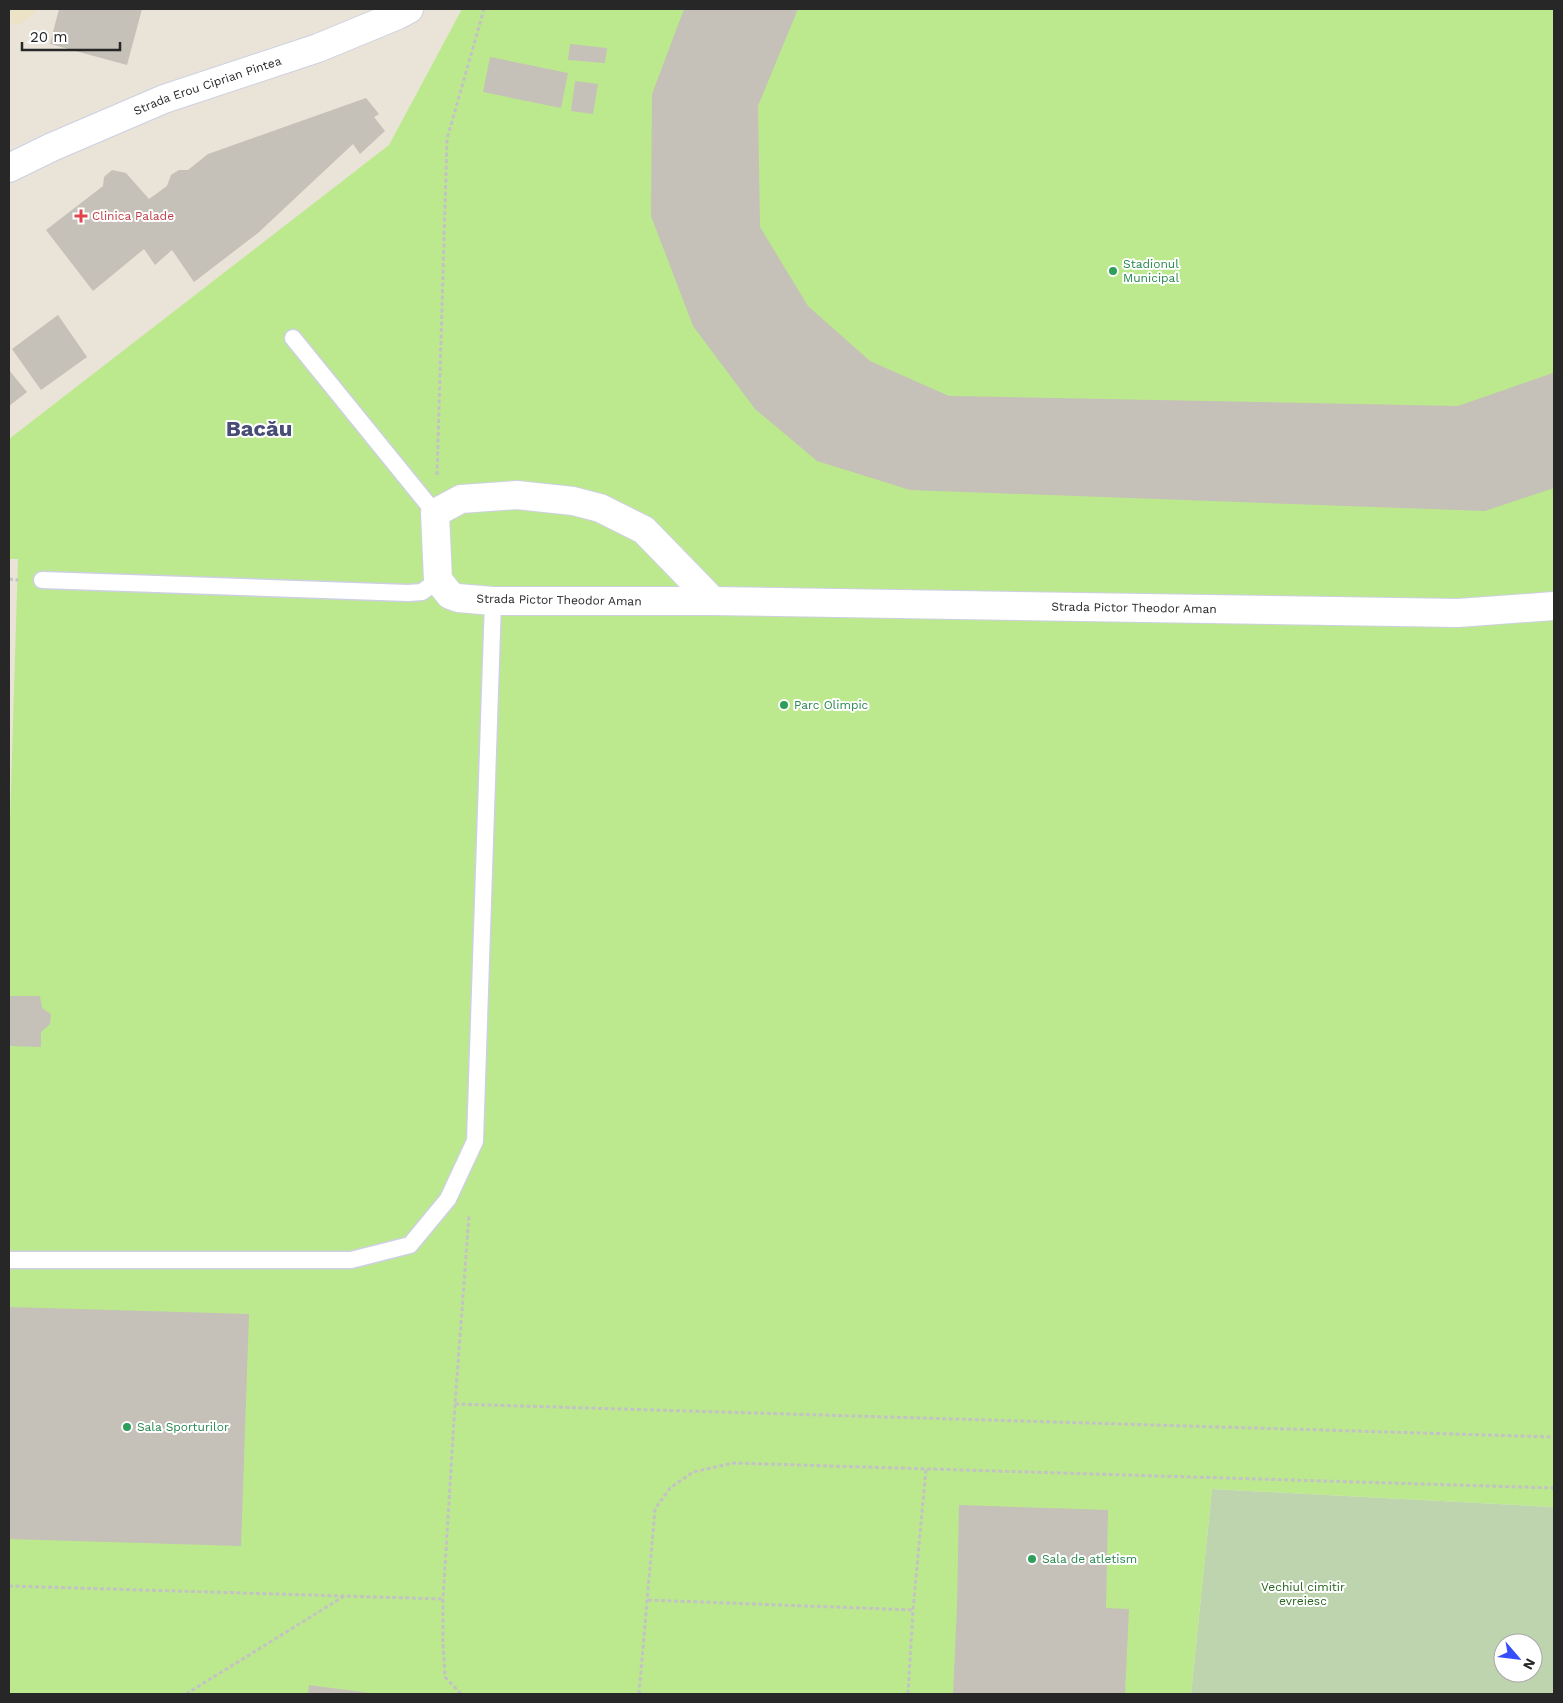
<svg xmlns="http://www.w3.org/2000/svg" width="1563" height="1703" viewBox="0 0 1563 1703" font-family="'Work Sans',sans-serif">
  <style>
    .education { fill: #ece2c6 }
    .cemetery { fill: #bed4af; fill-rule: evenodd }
    .pitch { fill: #bde98e }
    .building { fill: #c5c0b8 }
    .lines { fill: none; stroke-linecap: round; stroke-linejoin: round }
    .lane-casing { stroke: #cdd0e0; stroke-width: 19 }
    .street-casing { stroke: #cdd0e0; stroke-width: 30 }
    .secondary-casing { stroke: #cdd0e0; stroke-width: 30 }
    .path { stroke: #c3c3c3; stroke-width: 3; stroke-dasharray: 4 2.5; stroke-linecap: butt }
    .lane { stroke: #fff; stroke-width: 16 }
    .street { stroke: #fff; stroke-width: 28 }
    .secondary { stroke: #fff; stroke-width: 28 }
    .health-dot { fill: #e0444e; stroke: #fff; stroke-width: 2 }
    .leisure-dot { fill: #2e9e5b; stroke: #fff; stroke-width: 2 }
    .labels { text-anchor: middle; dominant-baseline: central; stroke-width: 4; stroke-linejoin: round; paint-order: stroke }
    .street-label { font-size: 12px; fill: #272727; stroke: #fff }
    .health-label { font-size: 12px; fill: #be3a42; stroke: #fff; text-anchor: start }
    .leisure-label { font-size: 12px; fill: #27864d; stroke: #fff; text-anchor: start }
    .park-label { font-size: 12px; fill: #236218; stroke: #fff }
    .town-label { font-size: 22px; font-weight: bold; fill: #484d77; stroke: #fff }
  </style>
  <rect width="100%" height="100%" fill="#eae3d8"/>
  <path class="education" d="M9,9H40L19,25L9,22Z"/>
  <path class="cemetery" d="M1212,1489L1554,1507V1694H1191ZM1503,1643H1533V1673H1503Z"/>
  <path class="pitch" d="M462,9H1554V1507L1212,1489L1191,1694H9V853L18,559H9V439L389,145Z"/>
  <g class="building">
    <path d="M59,9H142L127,65L50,44Z"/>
    <path d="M684,9H798L758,106L760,227L808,306L870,361L949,396L1458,406L1550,374L1554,372V488L1485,511L910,490L817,461L755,409L693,326L651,216L652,94Z"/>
    <path d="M570,44L607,48L605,63L568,60Z"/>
    <path d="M490,57L568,73L561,108L483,92Z"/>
    <path d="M575,81L598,84L593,114L571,111Z"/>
    <path d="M366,98L379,114L374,117L385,131L360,154L353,144L258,233L194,282L172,250L155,265L144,249L93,291L46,230L103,186L104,177L112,170L126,173L149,199L167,186L171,175L179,170H188L208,154Z"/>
    <path d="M58,315L87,357L41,390L12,349Z"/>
    <path d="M9,370L27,392L9,406Z"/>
    <path d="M9,996H40L42,1008L51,1014L50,1024L41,1032V1047L9,1046Z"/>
    <path d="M9,1307L249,1314L241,1546L9,1539Z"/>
    <path d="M959,1505L1108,1510L1106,1608L1129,1609L1125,1694H953L957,1607Z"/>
    <path d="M309,1685L370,1693V1694H308Z"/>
  </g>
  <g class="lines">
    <defs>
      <g id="lane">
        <path d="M293,338L435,513"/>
        <path d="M42,580L408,593L422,592L438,580"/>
        <path d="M9,1260H351L410,1245L448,1199L475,1141L493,601"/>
      </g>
      <g id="street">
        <path d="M517,495L573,501L600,508L644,530L713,601H493L458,598L450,595L438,580L435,513L461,499Z"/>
        <path id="s1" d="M713,601L1458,613L1554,606"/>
      </g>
      <g id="secondary">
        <path id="s2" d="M9,168L52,147L164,99L318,48L398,15L409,9"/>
      </g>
    </defs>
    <use href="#lane" class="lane-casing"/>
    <use href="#street" class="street-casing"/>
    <use href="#secondary" class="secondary-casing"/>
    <g class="path">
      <path d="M437,475L447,139L484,9"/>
      <path d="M9,579L18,580"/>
      <path d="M455,1404L1554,1437"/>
      <path d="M9,1586L443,1599"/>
      <path d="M648,1600L913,1610"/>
      <path d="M186,1694L346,1595"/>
      <path d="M461,1694L445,1677L443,1644V1599L455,1404L469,1215"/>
      <path d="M639,1694L655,1509L670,1488L693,1472L733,1463L1554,1488"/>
      <path d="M908,1694L913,1610L926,1469"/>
    </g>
    <use href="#lane" class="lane"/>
    <use href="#street" class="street"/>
    <use href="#secondary" class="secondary"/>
  </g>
  <path class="health-dot" d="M78.5 208.5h5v5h5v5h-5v5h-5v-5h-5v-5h5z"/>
  <g class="leisure-dot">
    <circle cx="1113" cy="271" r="5"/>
    <circle cx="784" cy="705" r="5"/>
    <circle cx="127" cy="1427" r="5"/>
    <circle cx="1032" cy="1559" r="5"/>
  </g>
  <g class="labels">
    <g class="street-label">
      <text stroke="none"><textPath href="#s2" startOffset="215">Strada Erou Ciprian Pintea</textPath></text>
      <text transform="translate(559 600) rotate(1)">Strada Pictor Theodor Aman</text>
      <text stroke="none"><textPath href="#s1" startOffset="421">Strada Pictor Theodor Aman</textPath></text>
    </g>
    <g class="health-label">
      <text x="92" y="216">Clinica Palade</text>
    </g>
    <g class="leisure-label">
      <text x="1123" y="264">Stadionul<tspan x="1123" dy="14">Municipal</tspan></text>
      <text x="794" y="705">Parc Olimpic</text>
      <text x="137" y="1427">Sala Sporturilor</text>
      <text x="1042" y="1559">Sala de atletism</text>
    </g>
    <g class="park-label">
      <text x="1303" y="1587">Vechiul cimitir<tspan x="1303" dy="14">evreiesc</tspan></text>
    </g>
    <g class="town-label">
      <text x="259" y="428">Bacău</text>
    </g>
  </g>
  <rect width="1563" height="1703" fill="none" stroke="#272727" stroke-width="20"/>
  <g transform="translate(1518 1658) rotate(118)"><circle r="24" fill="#ffffff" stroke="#a9a9a9"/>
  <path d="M0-4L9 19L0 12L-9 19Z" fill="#354dfa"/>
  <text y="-8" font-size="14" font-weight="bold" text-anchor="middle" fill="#272727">N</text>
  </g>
  <path d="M22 42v8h98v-8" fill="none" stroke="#272727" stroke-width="2.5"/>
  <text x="30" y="42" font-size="15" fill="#272727" stroke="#ffffff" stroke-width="4" paint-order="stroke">20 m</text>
</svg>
